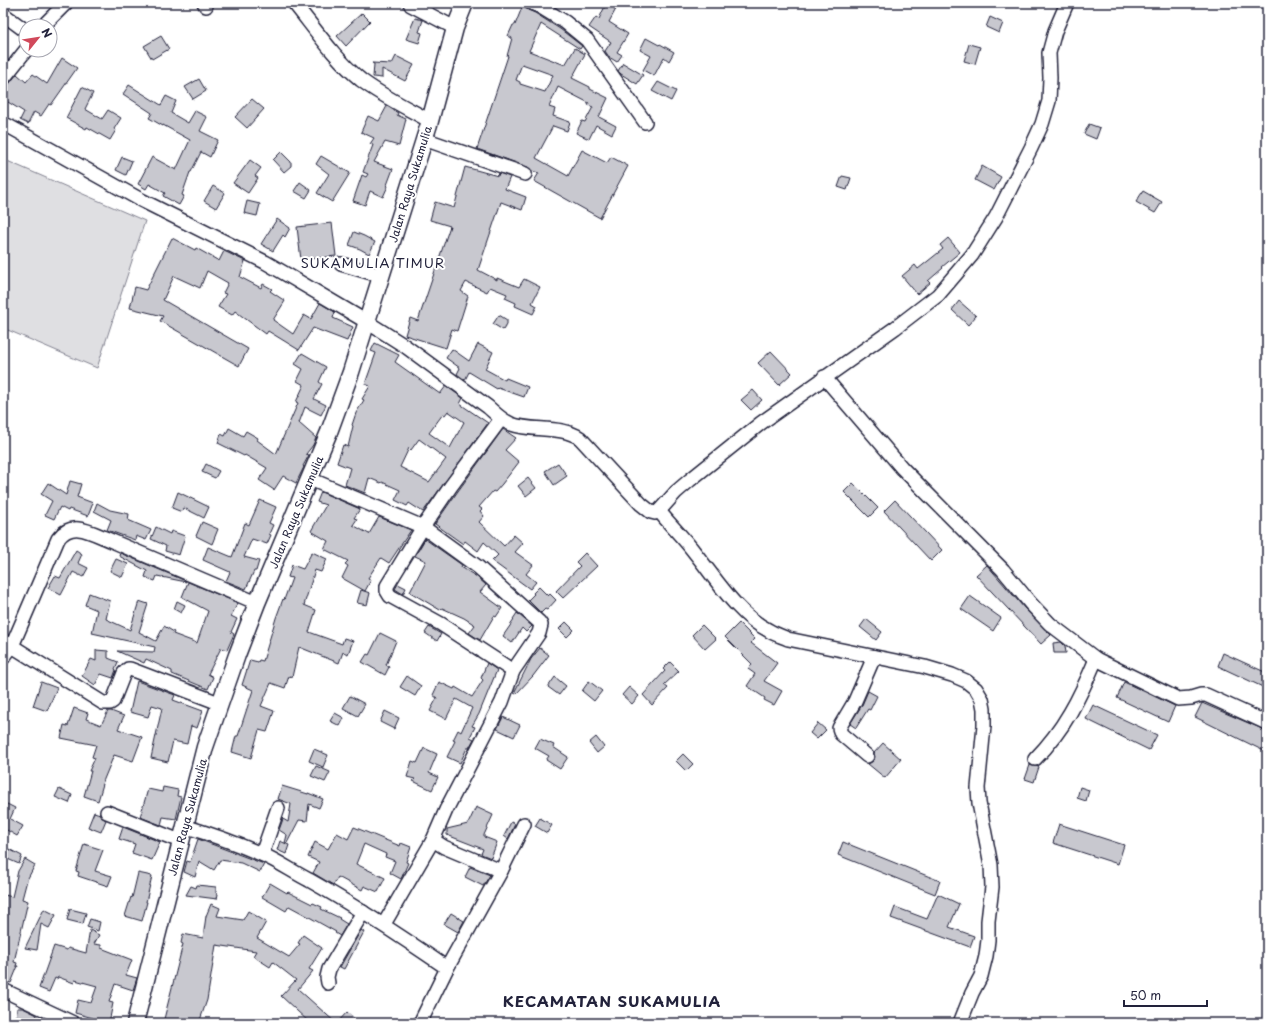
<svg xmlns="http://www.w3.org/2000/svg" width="1270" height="1026" viewBox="0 0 1270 1026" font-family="'Playpen Sans',sans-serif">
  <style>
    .green { fill: #dfdfe2; stroke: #80808e }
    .building { fill: #c8c8cf; stroke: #22223b; fill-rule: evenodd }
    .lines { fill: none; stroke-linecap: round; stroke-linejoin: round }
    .minor-casing { stroke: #22223b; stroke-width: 16 }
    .major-casing { stroke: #22223b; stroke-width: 19 }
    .minor { stroke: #fff; stroke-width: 13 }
    .major { stroke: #fff; stroke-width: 16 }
    .labels { text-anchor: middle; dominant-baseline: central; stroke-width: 4; stroke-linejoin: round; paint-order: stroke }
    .street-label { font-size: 11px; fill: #22223b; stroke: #fff }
    .quarter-label { font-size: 13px; letter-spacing: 1px; fill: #22223b; stroke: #fff }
    .district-label { font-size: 15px; font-weight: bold; letter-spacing: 1px; fill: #22223b; stroke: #fff }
  </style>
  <rect width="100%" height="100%" fill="#fff"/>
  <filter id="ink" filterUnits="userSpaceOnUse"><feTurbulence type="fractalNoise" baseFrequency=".025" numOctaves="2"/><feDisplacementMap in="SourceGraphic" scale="8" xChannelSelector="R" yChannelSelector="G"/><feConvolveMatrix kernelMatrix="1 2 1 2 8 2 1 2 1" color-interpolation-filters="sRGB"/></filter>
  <g filter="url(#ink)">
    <path class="green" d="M5,160L145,221L97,368L3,328V165Z"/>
    <g class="building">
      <path d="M606,4L616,9L609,22L628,34L617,52L622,55L617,62L609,57L605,51L611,42L589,27L596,17L599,19Z"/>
      <path d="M523,5L528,10L535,13L560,29L582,46L580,49L541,24L529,51L565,65L575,48L585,54L572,78L590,87V89L608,98L599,117L616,126L612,134L596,125L589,139L576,133L582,121L585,122L593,107L588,105L589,103L558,87L549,107L555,109L553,116L570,122L567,131L553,126L536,158L568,176L582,150L607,163L611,157L628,166L600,218L534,181L539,173L532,171L528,167L477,149L508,56H507L512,38L508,36L513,25H515ZM522,64L553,75L545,92L520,84V82L516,80Z"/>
      <path d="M362,13L370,21L346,46L337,36Z"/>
      <path d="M990,17L1003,23L999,33L986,27Z"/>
      <path d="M415,18L423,20L419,32L422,33L419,43L406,39Z"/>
      <path d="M161,36L169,49L152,59L144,46Z"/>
      <path d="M646,38L659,45L660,44L674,52L669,61L664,57L654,76L643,70L651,56L640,50Z"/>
      <path d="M969,44L980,47L975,64L964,61Z"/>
      <path d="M396,56L414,65L405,81L382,69V78L373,77L374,64L372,63L392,64Z"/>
      <path d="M62,58L77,68L51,105L49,104L41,116L34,112L28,124L20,120L24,112L3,99V87L9,84L17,74L26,82L33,74L47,84Z"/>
      <path d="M623,63L643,75L637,84L621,74L618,71Z"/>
      <path d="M199,79L206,91L193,99L185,87Z"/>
      <path d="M658,82L676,91L671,101L652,91Z"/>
      <path d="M129,85L161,105L166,96L176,101L171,113L188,123L195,111L207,117L200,131L218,140L210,157L201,152L191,172H190L182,195L184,196L179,205L163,196L165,193L149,184L146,189L138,184L152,157L176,170L190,140L163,125V126L149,118L152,113L123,94Z"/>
      <path d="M82,87L93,93L85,109L102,119L108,110L121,118L114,129L116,130L110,140L87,127L86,129L66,118Z"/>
      <path d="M252,99L264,109L247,128L235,117Z"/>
      <path d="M387,106L398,113L397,115L406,119L399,146L385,142L374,162L393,169L387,185L388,186L383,197L370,191L365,205L353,201L362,175L366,177L368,174L363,172L373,145L370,144L374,138L361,132L368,116L379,121Z"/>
      <path d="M1089,124L1100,128L1096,139L1084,134Z"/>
      <path d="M281,152L291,162V166L284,172L273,160Z"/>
      <path d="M321,156L350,173L332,202L317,193L329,174L316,164Z"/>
      <path d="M122,157L132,161L126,175L116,170Z"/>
      <path d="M250,160L261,168L255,176L258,178L248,193L233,183Z"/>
      <path d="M982,166L1001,177L994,190L975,180Z"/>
      <path d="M465,167L498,176L499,173L510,177L505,189L526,197L522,210L501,202L478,270L497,280V278L519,287L524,279L540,287L532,303L537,306L533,314L515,306L516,303L505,298L507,294L490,287L487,292L466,282L461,291L468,296L457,331L452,329L446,348L405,335L410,318L418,321L450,226L430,220L435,202L454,208Z"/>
      <path d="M842,176L851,178L847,190L838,187Z"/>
      <path d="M300,182L311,190L306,198L294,191Z"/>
      <path d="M213,186L225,193L216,208L204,201Z"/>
      <path d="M1143,191L1162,202L1155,213L1136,202Z"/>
      <path d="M247,201L260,204L257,216L244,213Z"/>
      <path d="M277,219L290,228L285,237L283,235L273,251L261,244Z"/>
      <path d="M332,223L336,256L301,260L297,227Z"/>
      <path d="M354,232L364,236L375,242L369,254L360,249L349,245Z"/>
      <path d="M172,238L195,250L196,248L219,261L224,251L245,261L240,277L261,288L263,284L272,289L270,291L285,301L273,320L293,334L304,315L311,319L320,303L335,312L333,318L353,327L347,341L313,328L299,350L268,331L266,334L235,311L232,315L218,307L226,294L223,293L228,283L207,271L200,288L174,276L163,300L248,349L239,366L160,321L163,316L130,308L135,287L146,290Z"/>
      <path d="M948,238L960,252L942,267L943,268L928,281L930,283L917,294L902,276L915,265L918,269L943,249L940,245Z"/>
      <path d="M959,301L976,316L968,325L952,310Z"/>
      <path d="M499,315L507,320V324L503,330L493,324Z"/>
      <path d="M375,343L399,355L395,362L440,394L446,386L463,398L460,404L488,423L423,512L409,503L407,506L395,500L400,490L382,482L381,483L369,478L365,493L345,485L350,468L337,463L343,445L348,447L353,426L352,425L356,413L364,400L362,399L370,386L365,384L376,353L371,351ZM448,411L464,422L450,448L429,433L443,414L445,415ZM419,439L446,459L429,482L400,467L409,448L411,450Z"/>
      <path d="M478,344L493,352L485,369L505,380L506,378L528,387L524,397L498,388L497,389L469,372L465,380L457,374L460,368L446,358L452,349L469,361Z"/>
      <path d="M771,351L792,373L779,385L758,363Z"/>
      <path d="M302,353L326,367L319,382L322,384L314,399L326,405L321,415L305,407L299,423L316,438L313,445L306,454L309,455L303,466L304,467L296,483L283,476L274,490L259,480L267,468L245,455L244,456L218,443L221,434L225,436L229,428L243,436L246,431L258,438L257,440L276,454L298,403L296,402L304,385L297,381L303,369L295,364Z"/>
      <path d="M753,390L762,400L751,410L741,400Z"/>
      <path d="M503,429L516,438L505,450L519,462L502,484L495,492L493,491L479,507L482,509L480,511L484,516L479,522L504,546L514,535L523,543L515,552L533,565L526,574L536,582L530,589L492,561L498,555L484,542L478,551L465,541L463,544L435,524L458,491Z"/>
      <path d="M558,463L567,476L554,485L545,471Z"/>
      <path d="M206,464L219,471L215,478L202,472Z"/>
      <path d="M528,478L536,488L526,496L518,486Z"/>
      <path d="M70,481L81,484L77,497L93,503L88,516L69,509L68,511L60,507L54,519L45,515L52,501L41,494L48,483L66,495Z"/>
      <path d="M853,483L878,508L869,517L844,492Z"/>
      <path d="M178,492L209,507L204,518L184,508L182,512L172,508Z"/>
      <path d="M321,492L360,509L354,518L357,519L353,525L369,534L379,517L411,530L389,563L381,558L368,578L371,580L365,591L342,578L348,566L345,564L348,561L324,549L328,541L311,531L326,505L317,502Z"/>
      <path d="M260,500L276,507L269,523L273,525L269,534L271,535L267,544L252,539L244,557L259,561L256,571H254L246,589L226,581L230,572L203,560L208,547L232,557L245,523L249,525Z"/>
      <path d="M895,500L942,550L931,561L884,511Z"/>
      <path d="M97,503L110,510L129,514L128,520L151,530L146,540L136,536L135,540L107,530L111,520L94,511Z"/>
      <path d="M202,522L218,529L212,544L196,536Z"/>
      <path d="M156,527L170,534L171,531L185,536L179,555L165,551L166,546L151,539Z"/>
      <path d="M425,539L462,565L461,567L477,577L486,585L480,592L502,608L496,617L494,616L480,640L469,633L475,625L464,618L442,608L440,610L410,592L426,561L415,556Z"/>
      <path d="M76,550L82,554L78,563L88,568L83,577L73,572L61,595L48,588L55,576L60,578Z"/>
      <path d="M312,552L327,559L321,572L315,570L304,605L316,610L309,632L342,644L344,638L353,641L348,654L343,652L339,663L299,647L292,677L289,676L285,688L271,683L261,706L274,711L267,732L259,730L251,758L232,752L236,736H238L253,690L242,685L250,660L258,662L259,660L263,661L276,618L283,599L284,600L292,578L288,577L292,565L303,569Z"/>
      <path d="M120,553L186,581V582L157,576L155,581L145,577L147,571L119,556Z"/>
      <path d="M585,553L597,566L563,598L556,591L580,566L576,562Z"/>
      <path d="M116,559L128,564L122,577L110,571Z"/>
      <path d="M987,565L1025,609L1051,635L1041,644L976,575Z"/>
      <path d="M188,582L238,603L231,616L237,619L231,632L234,634L227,650L221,648L208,674L213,677L208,689L172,674V671L146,659L144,663L117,651L154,652L155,647L92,633L97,610L85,605L89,593L110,601L106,619L130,630L139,601L148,604L139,632L156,641L164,626L174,632L173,634L197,643L208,611L182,597Z"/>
      <path d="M398,584L406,588L403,594L395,589Z"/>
      <path d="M539,587L548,596L550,594L556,600L547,610L545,609L541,613L528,600L534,594L533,593Z"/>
      <path d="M361,590L370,593L367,605L357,603Z"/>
      <path d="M970,596L1001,618L993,631L961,609Z"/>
      <path d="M177,601L185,605L181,613L174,609Z"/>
      <path d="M517,613L532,626L526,632L522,628L512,643L503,636L514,620L513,619Z"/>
      <path d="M866,619L882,632L876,640L860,627Z"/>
      <path d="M566,622L574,630L567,637L559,629Z"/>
      <path d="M739,623L755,639L751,643L777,663L764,681L782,691L774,705L764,700L765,698L747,686L755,674L748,669L752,664L725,637Z"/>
      <path d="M702,625L716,639L705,649L692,635Z"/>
      <path d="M429,627L441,634L437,641L425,633Z"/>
      <path d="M380,633L396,641L386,665L389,667L385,675L362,662L367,654L369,655Z"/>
      <path d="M1061,642L1065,646L1066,653H1054L1053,643Z"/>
      <path d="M540,648L549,655L533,676L516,694L514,693L531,659Z"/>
      <path d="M96,650L108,651V658L118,662L115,669L116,670L113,678L101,674L95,685L82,676L91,659L96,661Z"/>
      <path d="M1223,653L1267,673V689L1218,666Z"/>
      <path d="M670,662L679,671L664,685L668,688L652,705L643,695L665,671L663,669Z"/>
      <path d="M487,663L497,670L479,714L472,726L475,727L470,737L474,739L469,748H467L460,763L447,757L455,741L453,740L458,730L461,732L472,708L456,699L446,719L430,711L437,698L433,695L439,682L454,689L455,687L472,697L483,680L481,678Z"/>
      <path d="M407,676L421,686L415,696L400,687Z"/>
      <path d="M555,677L566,686L559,695L548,687Z"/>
      <path d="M137,681L175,695L173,700L203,711L197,728L191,726L187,744L173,741L168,762L151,758L162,708L152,705L148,717L130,712Z"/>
      <path d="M589,681L602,691L594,701L582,691Z"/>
      <path d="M41,682L57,688L47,711L33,706Z"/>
      <path d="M1124,682L1175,706L1168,722L1117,698Z"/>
      <path d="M629,687L639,696L632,704L622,695Z"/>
      <path d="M868,691L877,696L870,710L868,709L856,728L850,724L862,705Z"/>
      <path d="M350,696L365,704L358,716L343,708Z"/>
      <path d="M1202,703L1267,731V745L1264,751L1195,717Z"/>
      <path d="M1093,705L1157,735L1149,750L1086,719Z"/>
      <path d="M74,708L88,713L86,719L101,725L108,711H111L124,716L118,729L142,737L133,761L114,755L102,784H103L98,801L84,796L91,771H89L95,758L92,757L96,745L61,738L64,725L68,726Z"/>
      <path d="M385,711L399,718L394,729L380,722Z"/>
      <path d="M335,713L344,718L340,726L330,721Z"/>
      <path d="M503,717L520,725L514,737L497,729Z"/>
      <path d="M818,723L826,730L817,739L810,733Z"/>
      <path d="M596,737L604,747L597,753L589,743Z"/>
      <path d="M540,739L554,745L553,747L568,757L560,769L546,760L549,756L535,748Z"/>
      <path d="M883,743L901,759L885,778L868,764L873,761L875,757L874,753Z"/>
      <path d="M424,748L437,754L429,773L438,777L432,790L413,781L415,779L407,777L412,761L417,763Z"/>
      <path d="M314,749L328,755L323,767L309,761Z"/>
      <path d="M683,754L693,764L686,771L676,761Z"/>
      <path d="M1030,765L1039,767L1034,782L1025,779Z"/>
      <path d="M316,766L330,772L325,782L311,776Z"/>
      <path d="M282,786L308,794V793L323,799L319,808L309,804L307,821L299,820L287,843H285L287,835L279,830L283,819L288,822L291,804L278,799Z"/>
      <path d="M163,787L178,790L177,796L181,797L176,819L163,817L161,825L140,817L148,789L162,792Z"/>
      <path d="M1080,787L1089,790L1086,801L1077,798Z"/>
      <path d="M59,789L72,795L69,803L55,797Z"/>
      <path d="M3,802L15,808L10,819L23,826L17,836L5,829L3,832Z"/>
      <path d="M476,807L493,815L484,835V837L497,842L491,858L481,854L483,849L447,835V829L468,824Z"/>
      <path d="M94,812L100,814L101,817L106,820L101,832L88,827Z"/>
      <path d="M540,818L552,825L547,833L535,826Z"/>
      <path d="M511,822L515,824L508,839L504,836Z"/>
      <path d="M1059,824L1124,845L1118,864L1053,843Z"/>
      <path d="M123,827L160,842L152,860L132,853L135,844L119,839Z"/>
      <path d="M354,827L400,846L401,843L411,847L406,862L408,863L401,879L390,873L395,861L385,857L386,854L364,844L356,864L385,878L378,892L364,886L362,890L338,877L333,885L313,873L319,862L308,857L315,842L328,849L337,833L348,839Z"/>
      <path d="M198,839L264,864L260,872L241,863L220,860L214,870L199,861L195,877L184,872L187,861L190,862Z"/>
      <path d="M280,841L289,845L286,854L277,850Z"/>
      <path d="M843,842L940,881L935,894L838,855Z"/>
      <path d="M84,844L103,850L95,871L112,876L108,886L78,876L79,872L76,871Z"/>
      <path d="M3,846L22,856L19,864L3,857Z"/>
      <path d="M25,859L35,865L27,880L22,899L28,901L14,962L17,963L16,966H18L11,983L3,980V967L7,956L3,955V904L5,895L12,897L18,871Z"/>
      <path d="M470,867L490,875L483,886L465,877Z"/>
      <path d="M138,873L152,876L146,902H147L142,921L125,916L131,897L132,898Z"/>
      <path d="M270,883L287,893L288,892L312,904L313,903L322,907L321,909L340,918L339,919L347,924L340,936L335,933L336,932L302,913L289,906L286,911L262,897Z"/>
      <path d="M197,885L216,887V893L218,894L217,899L186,895L191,886L196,888Z"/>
      <path d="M938,894L959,904L949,927L974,936L970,947L891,918L895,907L927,919Z"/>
      <path d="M211,904L220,908L217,916L243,920L248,911L266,922L257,938L289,957L300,944L298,943L303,935L322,948L309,969L313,971L298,989L336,1023H310L281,996L296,980L273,962L270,967L253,956L256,951L216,945L207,1000L199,1023H163L183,944L181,943L183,934L203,938L206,916Z"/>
      <path d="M44,909L56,915L49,928L41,924L37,950L25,948Z"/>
      <path d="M70,909L86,913L83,924L67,920Z"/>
      <path d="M451,913L464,921L458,932L444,924Z"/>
      <path d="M90,919L100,922L98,931L87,927Z"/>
      <path d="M90,930L99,935L94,944L101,945V948L132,960L126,975L137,978L133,990L115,984L109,1002L113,1003L109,1023H91L93,1018L75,1013L78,1000L91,1003L97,986L75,980L74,983L58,977L57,979L55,978L49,992L39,988L54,946L67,950L68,948L86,953Z"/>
      <path d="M361,930L364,932L344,969L340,967Z"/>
      <path d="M17,1008H23L37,1015L36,1023H16Z"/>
      <path d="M347,1012L359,1023H337Z"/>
    </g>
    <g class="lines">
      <defs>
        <g id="minor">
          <path d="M204,3L206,6"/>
          <path d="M294,3C315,29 335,59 361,80C382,96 407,108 430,121"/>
          <path d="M410,3L411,5L455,28"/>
          <path d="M531,3L539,6L565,22L587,40L645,122"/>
          <path d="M3,14L26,31"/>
          <path d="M43,26L66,3"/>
          <path d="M3,79L26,50"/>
          <path d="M3,123L141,200L265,262L284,273L367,322L405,346L488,407C495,413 501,420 511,424C533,432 560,425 580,438L641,504L651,512L655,513L659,511L676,492L690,480L761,423L895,328L938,295L972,255L996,217L1031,148L1042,124L1049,101L1050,78L1049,53L1055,31L1067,3"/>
          <path d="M424,139L525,174"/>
          <path d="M341,264L382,276"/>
          <path d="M824,377L902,468L1003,570L1031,604L1050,624L1096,659L1178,699L1191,698L1201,695H1206L1267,723"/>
          <path d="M501,419L451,486L423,527L387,586V591L390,596L441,624L513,671"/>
          <path d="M310,479L423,527L478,567L539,622L541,625L539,633L513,671L502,702L446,810L433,840L444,847L501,871"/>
          <path d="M659,511C671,526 684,538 695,553C716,579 738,615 768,630C774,634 781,636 788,639L925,667L952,675L966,681L976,689L982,699L984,709V726L978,788L979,803L991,865L992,887L988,921V940L986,956L981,976L972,993L960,1023"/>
          <path d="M3,641L12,646L3,658"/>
          <path d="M219,703L130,669H128L124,673L113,701L110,703H103L12,646L58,539C71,521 89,531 105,538L257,603"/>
          <path d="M867,756L841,734L839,728L855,701L874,657"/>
          <path d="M1035,759C1064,730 1080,697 1096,659"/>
          <path d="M107,812L180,841"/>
          <path d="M184,826C210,834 236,843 261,854C278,861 293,872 309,880C357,907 402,937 447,968"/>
          <path d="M262,854L278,808"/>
          <path d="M384,924L433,840"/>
          <path d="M328,983L327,977L329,969L363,912"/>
          <path d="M3,990L73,1023"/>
          <path d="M420,1023L447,968L501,871L524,824"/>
        </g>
        <path id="major" d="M135,1023L205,747L237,655L257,603L329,432L351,372L430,121L455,28L465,3"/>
      </defs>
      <use href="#minor" class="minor-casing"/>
      <use href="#major" class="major-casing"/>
      <use href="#minor" class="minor"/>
      <use href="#major" class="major"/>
    </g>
  </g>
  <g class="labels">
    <g class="street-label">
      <text transform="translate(410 184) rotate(-73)">Jalan Raya Sukamulia</text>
      <text transform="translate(296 512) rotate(-67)">Jalan Raya Sukamulia</text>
      <text transform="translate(187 817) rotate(-75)">Jalan Raya Sukamulia</text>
    </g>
    <g class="quarter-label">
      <text x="373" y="262">SUKAMULIA TIMUR</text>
    </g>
    <g class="district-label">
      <text x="612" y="1000">KECAMATAN SUKAMULIA</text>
    </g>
  </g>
  <rect width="1270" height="1026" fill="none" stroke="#fff" stroke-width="16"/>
  <rect x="8" y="8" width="1254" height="1010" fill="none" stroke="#22223b" stroke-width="1.5" filter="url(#ink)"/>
  <g transform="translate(38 38) rotate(60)"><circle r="19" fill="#ffffff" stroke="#a7a7b1"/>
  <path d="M0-3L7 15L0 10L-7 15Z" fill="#d1495b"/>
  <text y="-6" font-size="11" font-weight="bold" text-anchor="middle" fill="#22223b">N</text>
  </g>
  <path d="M1124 1000v6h83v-6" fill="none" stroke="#22223b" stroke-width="2"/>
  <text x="1130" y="1000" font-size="12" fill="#22223b" stroke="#ffffff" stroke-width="3" paint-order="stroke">50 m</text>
</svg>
